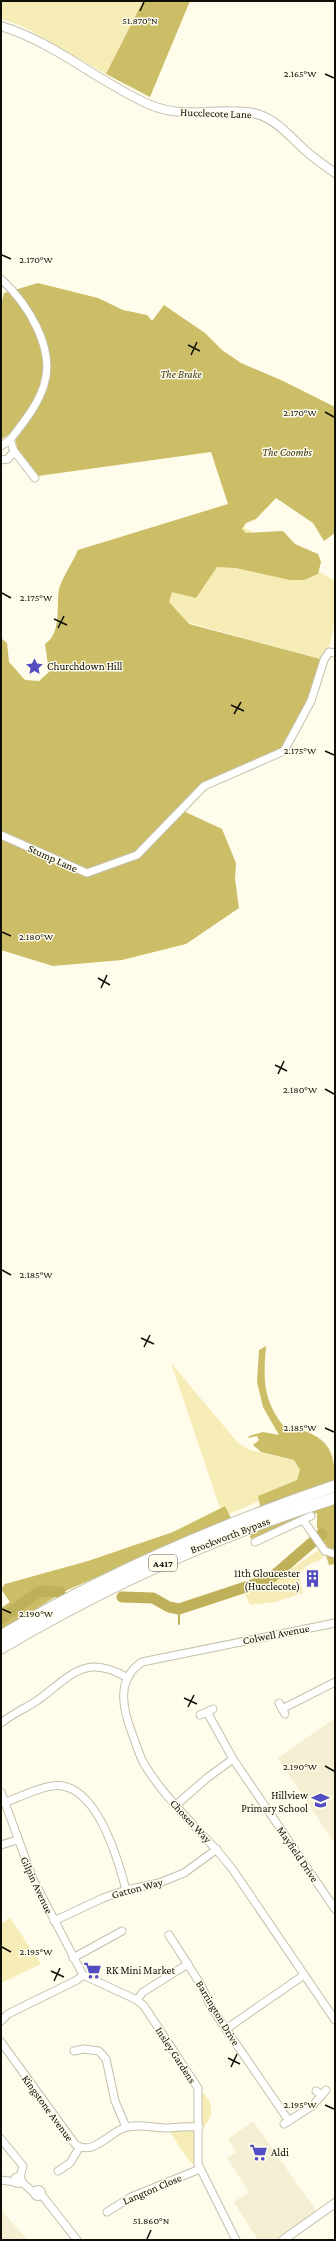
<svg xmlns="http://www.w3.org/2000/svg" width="336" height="2241" viewBox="0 0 336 2241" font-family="'Crimson Pro',serif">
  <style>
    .built { fill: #f4efd2 }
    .green { fill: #f5ecb6 }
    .forest { fill: #ccbd67 }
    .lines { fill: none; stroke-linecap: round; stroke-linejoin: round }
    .stream { stroke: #bfb05a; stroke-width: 2 }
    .river { stroke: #bfb05a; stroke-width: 11 }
    .minor-casing { stroke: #c3c0ac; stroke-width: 9 }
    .tertiary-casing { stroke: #c3c0ac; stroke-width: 10 }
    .trunk-casing { stroke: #c3c0ac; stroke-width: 13 }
    .minor { stroke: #fff; stroke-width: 7 }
    .tertiary { stroke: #fff; stroke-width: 8 }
    .trunk { stroke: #fff; stroke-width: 11 }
    .ticks { fill: none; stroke: #0f0e07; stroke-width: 1.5 }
    .labels { text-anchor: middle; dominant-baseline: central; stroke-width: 3; stroke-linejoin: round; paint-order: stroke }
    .shield { fill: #fffceb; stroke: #57554b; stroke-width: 1 }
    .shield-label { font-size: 10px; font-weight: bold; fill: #0f0e07 }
    .street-label { font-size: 11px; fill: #0f0e07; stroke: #fffceb }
    .park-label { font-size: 11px; font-style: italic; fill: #3b350f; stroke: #fffceb }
    .poi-label { font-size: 11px; fill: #0f0e07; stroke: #fffceb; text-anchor: start }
    .ticks-label { font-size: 10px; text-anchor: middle; fill: #0f0e07; stroke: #fffceb; stroke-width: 3; stroke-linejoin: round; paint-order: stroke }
  </style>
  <rect width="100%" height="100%" fill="#fffceb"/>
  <g class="built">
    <path d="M335,1718V1844L278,1758Z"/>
    <path d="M253,2121L317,2212L275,2240H258L234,2202L249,2192L227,2158L236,2152L228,2139Z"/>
    <path d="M1,2210L27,2239L26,2240H1Z"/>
  </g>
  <g class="green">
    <path d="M1,1H143L106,74L22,26L1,19Z"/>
    <path d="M233,521L335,581C335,607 336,637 324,660L186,622L169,602L164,578Z"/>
    <path d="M171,1363L238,1443L250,1450L294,1460L300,1471L297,1480L258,1496L259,1501L229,1514L225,1506L220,1508Z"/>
    <path d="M321,1548L326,1555C315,1566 309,1559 299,1575L303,1593L275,1602L250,1605L245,1594L248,1589L277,1579Z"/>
    <path d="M10,1918L41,1964L1,1983V1924Z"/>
    <path d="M198,2088C215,2102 216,2116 200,2131V2169L189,2161L166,2126L200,2127Z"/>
  </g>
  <g class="forest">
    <path d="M143,1H190L150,97L106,74Z"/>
    <path d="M38,283L98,298L123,310L147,315L152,321L164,305L205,333L222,350L241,363L283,381L335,407V533L324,541L313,523L276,498L256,519L246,523L242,529L246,533L283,531L295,544L318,554L321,562L318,574L304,580H290L236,568L217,567L196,598L172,592L169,602L189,624L324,660L311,701L284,751L204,786L181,810L222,829L236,863L235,879L239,908L186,944L122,960L53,966L1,950V638L7,643L9,662L25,680L39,681L49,672L45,644C62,633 56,606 59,589C63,576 73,562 78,550L228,504L211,452L38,476L18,451L15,438L47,381L50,365L40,330L36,336C39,345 45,356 46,365C48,384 18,434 1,439V305L4,293Z"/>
    <path d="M266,1346C263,1381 263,1402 287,1430L291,1427C327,1436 335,1448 335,1483L260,1506L258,1496L297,1480L300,1470L294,1460L261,1452L253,1445L259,1440L257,1436L248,1438L249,1436L263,1432L279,1435L263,1407L257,1382L259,1350Z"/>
    <path d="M335,1504V1564L329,1565L317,1527V1513L251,1539L249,1534L319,1507Z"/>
    <path d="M225,1506L231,1518L63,1592L1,1631V1608L10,1602L1,1589L5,1584L88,1561L173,1532Z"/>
  </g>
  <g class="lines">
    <path class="stream" d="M179,1609V1624"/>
    <g class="river">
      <path d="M122,1597L153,1598L169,1607L179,1609L270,1579L322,1534"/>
      <path d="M1,1619L40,1591L60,1592"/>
    </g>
    <defs>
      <g id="minor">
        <path d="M1,279C27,303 56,348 44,385C38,405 23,423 10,440L14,451L35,478"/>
        <path d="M1,446L10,440"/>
        <path d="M1,460L8,459L14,451"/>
        <path d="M1,835L87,873L137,855L204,786L284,751L311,701L324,660L329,652L335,653"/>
        <path d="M303,1520L325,1551L335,1554"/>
        <path d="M255,1542L311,1516"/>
        <path d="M335,1623L142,1662C115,1680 123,1710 133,1736C136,1744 139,1754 143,1762C166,1802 205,1833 233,1870L335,2020"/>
        <path d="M279,1703L285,1714"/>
        <path d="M282,1709L335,1682"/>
        <path d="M207,1712L233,1759L335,1909"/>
        <path d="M200,1715L213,1709"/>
        <path d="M1,1723C12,1714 26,1708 38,1700C72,1675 85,1653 128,1678"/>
        <path d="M1,1792L33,1879L83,1975L137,2000L144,2006L198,2088V2164L236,2240"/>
        <path d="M4,1803C20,1797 47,1783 63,1786C99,1793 118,1859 126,1890"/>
        <path d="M176,1805L207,1778L233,1759"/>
        <path d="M1,1845L17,1840"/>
        <path d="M54,1921L103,1898L126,1890L159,1883L184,1873L217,1849"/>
        <path d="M169,1935L201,1985L211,2007L226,2029L289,2121"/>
        <path d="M73,1958L122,1931"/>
        <path d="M137,2000L143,1992L188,1964"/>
        <path d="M1,2021L8,2014L77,1980L83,1975"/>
        <path d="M226,2029L304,1975"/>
        <path d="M1,2042L75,2144C92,2157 109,2133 124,2128C137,2123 154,2128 168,2128C178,2127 188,2126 199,2127"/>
        <path d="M74,2051L84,2049L99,2051L106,2059L115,2101L126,2127"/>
        <path d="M316,2091L322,2095L326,2090"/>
        <path d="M284,2124L312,2106L322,2095"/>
        <path d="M1,2139L23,2166L20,2177"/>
        <path d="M58,2171L70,2163L79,2148"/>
        <circle cx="18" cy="2180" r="3.5"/>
        <path d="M1,2180L15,2182"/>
        <path d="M22,2182L34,2193"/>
        <circle cx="38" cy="2193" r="3.5"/>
        <path d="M41,2194L77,2240"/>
        <path d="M107,2212L131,2197L200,2169"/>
      </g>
      <g id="tertiary">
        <path d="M1,26C54,42 97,81 148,104C187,121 216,106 253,113C276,118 289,136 306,151C315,159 325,166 335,173"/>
        <path d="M283,2240L335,2203"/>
      </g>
      <g id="trunk">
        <path d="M1,1636C108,1573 217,1526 335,1486"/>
        <path d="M1,1648C107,1585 218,1535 335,1498"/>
      </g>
    </defs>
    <use href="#minor" class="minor-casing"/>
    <use href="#tertiary" class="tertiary-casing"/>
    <use href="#trunk" class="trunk-casing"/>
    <use href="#minor" class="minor"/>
    <use href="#tertiary" class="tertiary"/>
    <use href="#trunk" class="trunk"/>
  </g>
  <path class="ticks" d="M140,11L144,2M325,74L334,78M2,255L11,259M188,345L200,351M191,355L197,342M325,412L334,417M2,593L11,598M54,619L67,625M58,628L64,616M231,705L244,711M234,714L241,702M325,751L334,755M2,932L11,936M98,978L110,985M101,988L107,975M275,1065L287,1071M278,1074L284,1061M325,1089L334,1094M2,1270L11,1275M141,1338L154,1344M144,1347L150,1335M325,1428L334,1432M2,1609L11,1613M184,1698L197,1704M188,1707L194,1695M325,1766L334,1771M2,1947L11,1952M51,1971L64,1977M54,1981L60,1968M228,2058L240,2064M231,2067L237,2054M325,2105L334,2109M147,2239L151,2230"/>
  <defs>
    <symbol id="sight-bare" viewBox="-9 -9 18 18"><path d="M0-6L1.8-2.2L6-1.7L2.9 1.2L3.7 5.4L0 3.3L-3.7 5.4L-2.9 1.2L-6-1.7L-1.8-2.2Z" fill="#534dc4" stroke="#fffceb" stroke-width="2.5" paint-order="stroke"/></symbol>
    <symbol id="building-bare" viewBox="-9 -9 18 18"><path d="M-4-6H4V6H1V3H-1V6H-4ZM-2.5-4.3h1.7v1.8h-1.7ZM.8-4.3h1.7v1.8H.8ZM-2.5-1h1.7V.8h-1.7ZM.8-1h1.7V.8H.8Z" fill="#534dc4" stroke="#fffceb" stroke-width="2.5" paint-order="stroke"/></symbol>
    <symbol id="school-bare" viewBox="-9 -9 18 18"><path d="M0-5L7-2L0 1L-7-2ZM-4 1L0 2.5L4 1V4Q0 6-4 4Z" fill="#534dc4" stroke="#fffceb" stroke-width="2.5" paint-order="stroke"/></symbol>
    <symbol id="supermarket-bare" viewBox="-9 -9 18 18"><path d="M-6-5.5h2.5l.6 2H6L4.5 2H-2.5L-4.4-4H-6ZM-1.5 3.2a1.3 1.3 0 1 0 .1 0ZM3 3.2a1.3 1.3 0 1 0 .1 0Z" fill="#534dc4" stroke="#fffceb" stroke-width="2.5" paint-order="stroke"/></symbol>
  </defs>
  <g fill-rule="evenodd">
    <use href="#sight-bare" x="22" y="654" width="25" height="25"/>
    <use href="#building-bare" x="300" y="1566" width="25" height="25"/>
    <use href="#school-bare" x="308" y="1788" width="25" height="25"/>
    <use href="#supermarket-bare" x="80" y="1958" width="25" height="25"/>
    <use href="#supermarket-bare" x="246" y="2140" width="25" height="25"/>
  </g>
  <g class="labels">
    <rect class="shield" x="149" y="1555" width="28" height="16" rx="3"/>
    <g class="shield-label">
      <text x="163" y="1563">A417</text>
    </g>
    <g class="street-label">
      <text transform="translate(216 113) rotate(2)">Hucclecote Lane</text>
      <text transform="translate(53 858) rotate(24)">Stump Lane</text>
      <text transform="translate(230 1535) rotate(-21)">Brockworth Bypass</text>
      <text transform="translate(276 1634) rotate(-11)">Colwell Avenue</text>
      <text transform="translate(191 1821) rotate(47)">Chosen Way</text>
      <text transform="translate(298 1854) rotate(56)">Mayfield Drive</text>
      <text transform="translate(37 1885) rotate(65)">Gilpin Avenue</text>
      <text transform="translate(137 1888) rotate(-15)">Gatton Way</text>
      <text transform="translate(218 2013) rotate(59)">Barrington Drive</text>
      <text transform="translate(176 2055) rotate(57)">Insley Gardens</text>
      <text transform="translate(48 2108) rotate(54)">Kingstone Avenue</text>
      <text transform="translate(152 2189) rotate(-23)">Langton Close</text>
    </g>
    <g class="park-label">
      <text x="181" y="374">The Brake</text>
      <text x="287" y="452">The Coombs</text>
    </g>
    <g class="poi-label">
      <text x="47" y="666">Churchdown Hill</text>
      <text x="300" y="1573" text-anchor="end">11th Gloucester<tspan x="300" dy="13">(Hucclecote)</tspan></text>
      <text x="308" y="1795" text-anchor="end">Hillview<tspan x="308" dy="13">Primary School</tspan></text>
      <text x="106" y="1970">RK Mini Market</text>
      <text x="271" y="2152">Aldi</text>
    </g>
  </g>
  <g class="ticks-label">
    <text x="140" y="24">51.870°N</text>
    <text x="300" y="77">2.165°W</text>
    <text x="36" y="263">2.170°W</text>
    <text x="300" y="416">2.170°W</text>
    <text x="36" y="601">2.175°W</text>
    <text x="300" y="754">2.175°W</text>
    <text x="36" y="940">2.180°W</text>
    <text x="300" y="1093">2.180°W</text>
    <text x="36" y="1278">2.185°W</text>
    <text x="300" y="1431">2.185°W</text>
    <text x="36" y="1617">2.190°W</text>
    <text x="300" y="1770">2.190°W</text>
    <text x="36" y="1955">2.195°W</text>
    <text x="300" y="2108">2.195°W</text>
    <text x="151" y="2224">51.860°N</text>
  </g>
  <rect width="336" height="2241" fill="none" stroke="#0f0e07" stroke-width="4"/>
</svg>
